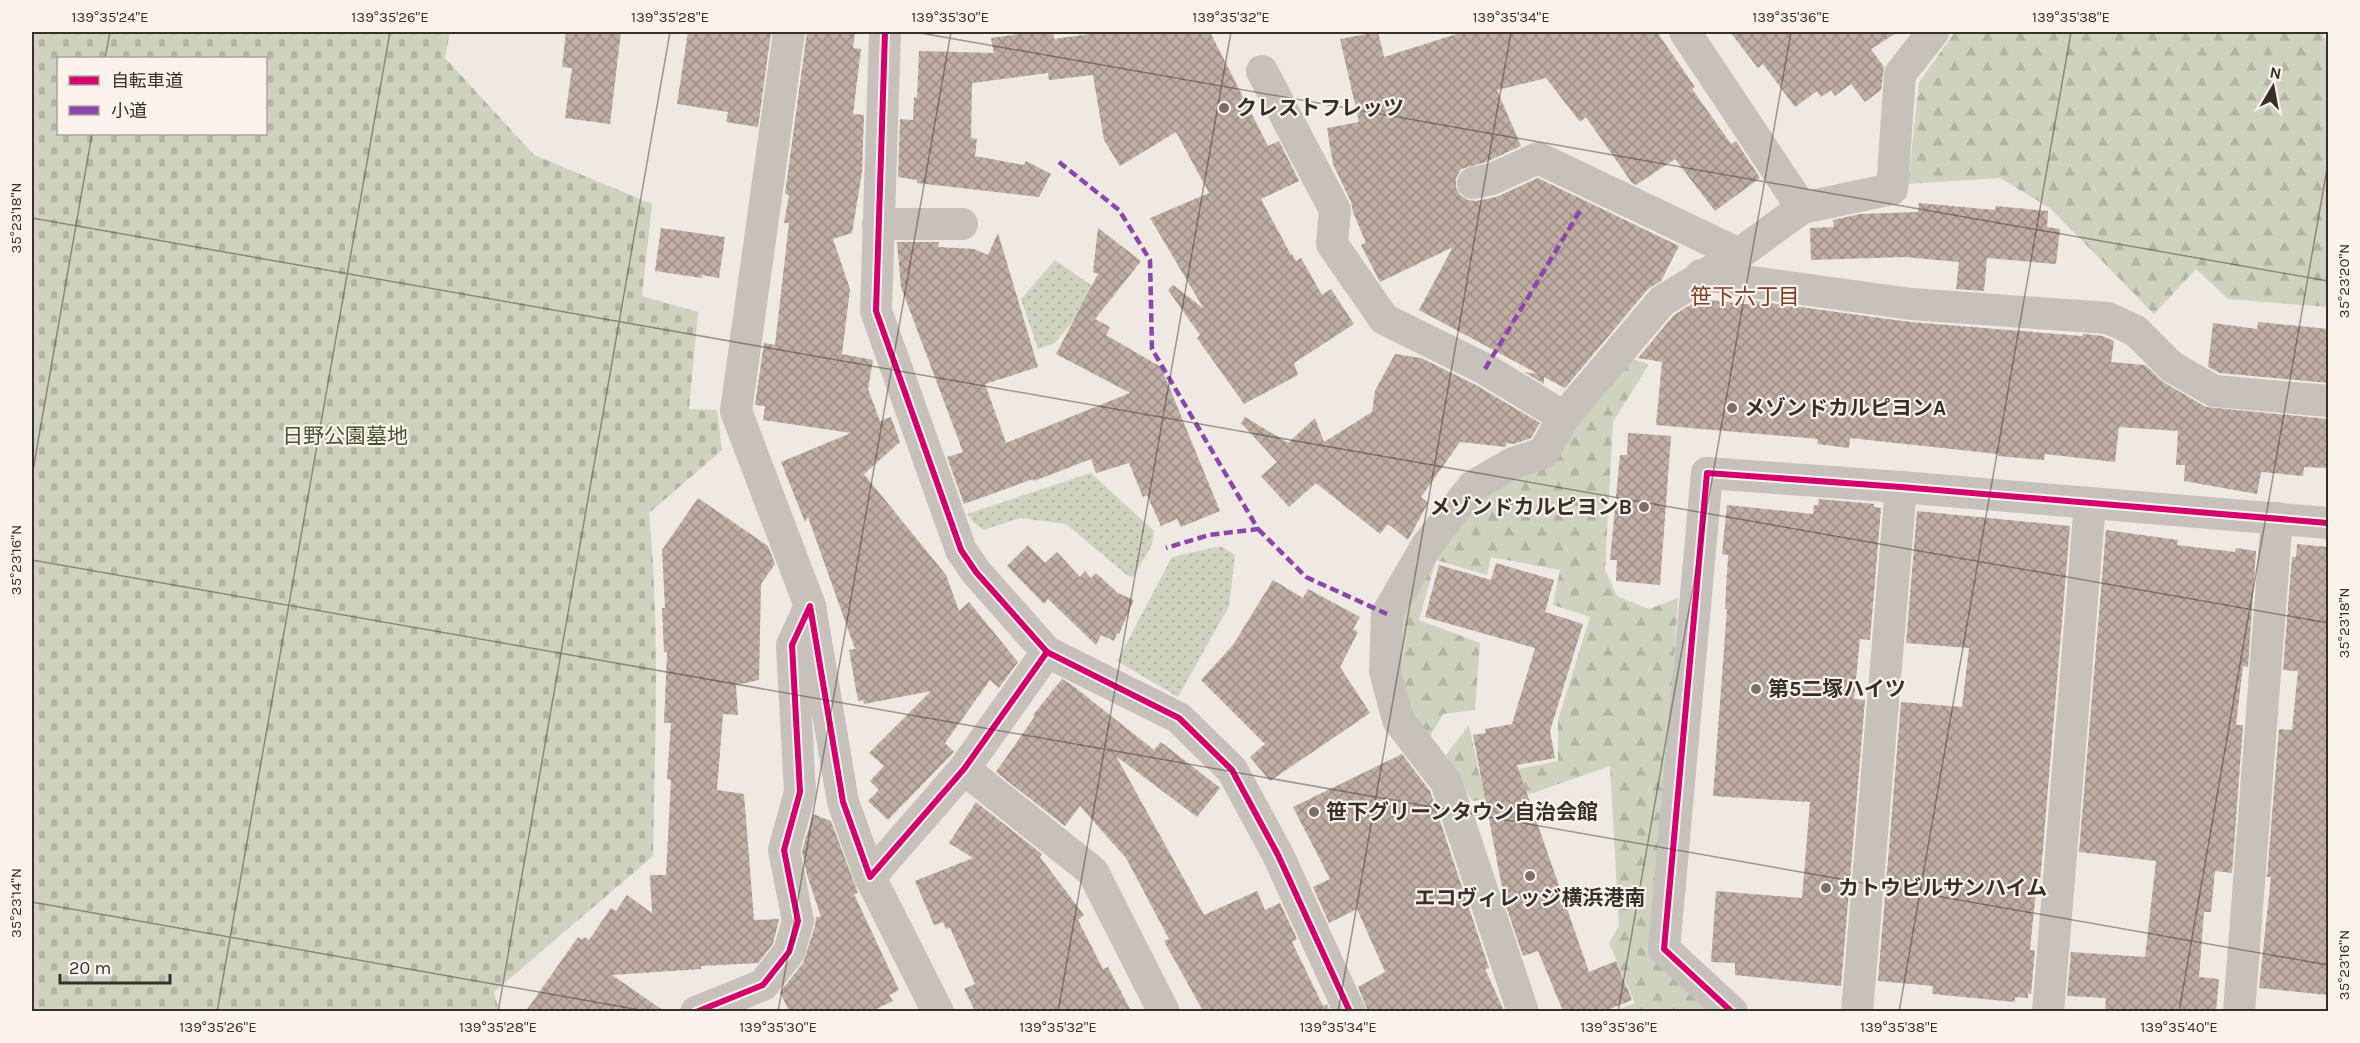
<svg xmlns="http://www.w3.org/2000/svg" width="2360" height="1043" viewBox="0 0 2360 1043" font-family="Karla,'Noto Sans JP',sans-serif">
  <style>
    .grass { fill: url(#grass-dots) }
    .forest { fill: url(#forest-firs) }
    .cemetery { fill: url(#cemetery-stones); fill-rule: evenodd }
    .building { fill: url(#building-cross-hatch) }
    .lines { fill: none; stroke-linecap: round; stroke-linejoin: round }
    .minor { stroke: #c7c1bc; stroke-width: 32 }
    .quiet { stroke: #8e44ad; stroke-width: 4.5; stroke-dasharray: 9 4.5; stroke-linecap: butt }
    .cycleway-casing { stroke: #f9f3eb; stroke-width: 10 }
    .cycleway { stroke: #d6006c; stroke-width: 6 }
    .ticks { fill: none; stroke: #382e2a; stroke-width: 1.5; stroke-opacity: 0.45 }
    .poi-dot { fill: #786f6b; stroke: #f9f3eb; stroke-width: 2 }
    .labels { text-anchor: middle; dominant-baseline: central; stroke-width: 4.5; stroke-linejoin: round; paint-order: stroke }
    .poi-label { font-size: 21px; font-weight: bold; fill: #382e2a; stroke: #f9f3eb; text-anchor: start }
    .park-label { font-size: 21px; fill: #47552f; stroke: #f9f3eb }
    .neighbourhood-label { font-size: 22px; fill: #833d27; stroke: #f9f3eb }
    .neatline { fill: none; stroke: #382e2a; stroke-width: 2 }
    .ticks-label { font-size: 15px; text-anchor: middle; fill: #382e2a }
  </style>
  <defs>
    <pattern id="grass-dots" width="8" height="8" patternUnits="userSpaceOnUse" patternTransform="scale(1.5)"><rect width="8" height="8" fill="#cfd2be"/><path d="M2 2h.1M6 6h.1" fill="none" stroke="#b2b5a3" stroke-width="1.8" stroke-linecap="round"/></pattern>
    <pattern id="forest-firs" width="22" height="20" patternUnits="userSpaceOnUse" patternTransform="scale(1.5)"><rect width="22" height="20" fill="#cfd2be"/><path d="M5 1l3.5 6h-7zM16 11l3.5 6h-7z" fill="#b2b5a3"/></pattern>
    <pattern id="cemetery-stones" width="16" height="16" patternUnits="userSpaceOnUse" patternTransform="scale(1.5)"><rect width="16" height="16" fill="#cfd2be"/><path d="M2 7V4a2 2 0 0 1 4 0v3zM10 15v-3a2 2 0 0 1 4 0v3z" fill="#b2b5a3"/></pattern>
    <pattern id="building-cross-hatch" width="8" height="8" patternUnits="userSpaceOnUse" patternTransform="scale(1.5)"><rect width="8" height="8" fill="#c0aea5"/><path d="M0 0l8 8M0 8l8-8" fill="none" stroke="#9d8e87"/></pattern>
  </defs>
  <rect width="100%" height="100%" fill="#eee9e3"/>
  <g class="grass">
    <path d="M1055,260L1098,290L1055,343L1038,349L1021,299Z"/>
    <path d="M1091,473L1154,531L1152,545L1133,577L1128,576L1066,524L1021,518L984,530L974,523L967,514Z"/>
    <path d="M1221,546L1235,555L1229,606L1178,697L1117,661L1172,557Z"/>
  </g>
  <g class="forest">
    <path d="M1955,32H2322L2324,38L2328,40V307L2228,299L2196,269L2154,314L2050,208L2000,178L1908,184L1919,82Z"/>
    <path d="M1629,358L1649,364L1613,422L1605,570L1617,596L1649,609L1678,598L1655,958L1717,1011H1615L1635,1003L1609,943L1619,926L1610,766L1533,793L1472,801L1446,755L1469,725L1480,777L1558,761V720L1590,617L1553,605L1560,570L1491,557L1487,575L1436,560L1419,620L1480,643L1475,710L1443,714L1428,740L1405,717L1394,639L1431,551L1489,486L1579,415Z"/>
  </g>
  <path class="cemetery" d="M32,32H450L445,58L534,155L652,204L642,296L698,312L689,409L717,410L722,450L649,513C660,627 655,742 653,856L494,992L499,1011H32ZM58,58H266V134H58Z"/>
  <g class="building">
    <path d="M566,32H621L610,124L565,118L572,68L562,67Z"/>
    <path d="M688,32H771L758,127L726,122L728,112L677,104Z"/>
    <path d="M807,32H855L853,48L861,49L853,114L864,115L862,172L852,233L833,239L850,289L842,354L873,360L868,389L880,421L891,417L900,442L864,474L946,575L959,611L969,602L1018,662L999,688L990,680L945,743L954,752L888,820L868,801L879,790L870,781L884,766L869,753L931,691L864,704L863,700L858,701L849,650L855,649L808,517L805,522L781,462L851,433L763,420L765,406L755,405L764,343L775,345L789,223H784L789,195L785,194Z"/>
    <path d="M1033,32H1053L1054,39L1103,32H1210L1268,146L1279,141L1299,181L1261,199L1291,255L1292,254L1296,261L1301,258L1322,295L1331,289L1354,324L1294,363L1298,375L1244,404L1197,338L1200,335L1168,290L1173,285L1204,309L1150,218L1209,193L1176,132L1120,166L1104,140L1093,75L1049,80L1048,73L972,83L971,138L977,139L975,156L1024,165L1026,161L1051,174L1039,197L917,183V180L898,177L900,119L913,120L914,97L917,98L919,51L994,53L991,38Z"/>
    <path d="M1378,32L1384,57L1463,32H1657L1695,87L1692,89L1731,144L1736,141L1760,178L1715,211L1675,159L1636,185L1632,183L1586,117L1580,122L1546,78L1497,90L1521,146L1486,162L1461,169L1456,178V187L1460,195L1468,200L1476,201L1496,197L1538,178L1679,246L1661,281L1648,289L1565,388L1544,377V384L1524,372L1538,374L1419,310L1453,247L1380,282L1361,245L1366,243L1353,212L1351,202L1333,164L1327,128L1359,122L1340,39Z"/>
    <path d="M1730,32H1898L1871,49L1884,67L1881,90L1865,102L1851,84L1835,96L1831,90L1821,97L1817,91L1795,107L1763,64L1758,68Z"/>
    <path d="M1919,203L1995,210L1996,206L2048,211L2047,227L2060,229L2056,264L1987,258L1984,291L1956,289L1959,262L1905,257L1811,260L1810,228L1834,227L1833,220L1860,214L1918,212Z"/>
    <path d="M661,228L725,237L719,278L702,275V278L655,271Z"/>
    <path d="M1098,228L1141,261L1095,319L1110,327L1106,335L1161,367L1220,511L1181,527L1177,519L1161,526L1147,495L1143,497L1129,463L1096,473L1091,459L1034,481L1033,479L964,504L947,457L963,452L901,287L897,242H939L938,247L974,249L988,255L998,233L1038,367L985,384L1006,443L1130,393L1056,354L1098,274L1093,272Z"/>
    <path d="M1700,299L1754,305L1755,301L1910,322L2082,336L2083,334L2103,336L2114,341L2111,362L2145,365L2163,382L2206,407L2328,419V468L2304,467L2303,476L2261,472L2257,494L2184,481L2185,465H2176L2178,431L2119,427L2115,462L2045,454L2044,460L1998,456V454L1850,438L1849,448L1817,444L1818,439L1656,425L1662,362L1638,358L1674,315Z"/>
    <path d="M2258,322L2328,329V383L2220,373L2208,367L2213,323L2257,329Z"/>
    <path d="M1395,354L1421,358L1476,385L1540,423L1531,438L1514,444L1506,443V447L1460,442L1421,497L1428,503L1408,540L1388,524L1380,534L1316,483L1289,507L1261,476L1277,462L1241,423L1245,417L1288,443L1315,418L1324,442L1372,412L1375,391Z"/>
    <path d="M1628,433L1671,436L1660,585L1616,581L1617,560H1610L1620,455H1627Z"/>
    <path d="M698,498L768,546L775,564L761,584L759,680L736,685L738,715L723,714L717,790L744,794L754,920L779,919L773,944L758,963L701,966V969L612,975L664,1011H526L578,937L582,940L584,937L589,940L611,908L616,911L627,895L652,913L650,875H666L671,780L667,779L671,723H664L667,652H664L662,608H665L662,550Z"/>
    <path d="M1819,499L1874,504V507L1881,508L1870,640L1860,639L1854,699L1865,700L1841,986L1735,975V963L1711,962L1716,891L1802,898L1810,802L1713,796L1727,609H1725L1728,555L1722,554L1727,505L1813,514L1814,505H1818Z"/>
    <path d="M1917,511L2070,526L2043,848L2040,881H2037L2030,950H2035L2031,994L2028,993V998L2015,997V1002L1932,994L1933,986L1878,981L1901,702L1962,707L1969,648L1906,643Z"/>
    <path d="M2106,530L2178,540L2177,545L2235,552L2236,548L2256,551L2248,667L2243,666L2236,725H2243L2232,873L2215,871L2211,912H2204L2199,977L2219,979L2216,1011H2105L2106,998L2067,996L2071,952L2145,957L2156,861L2079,852Z"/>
    <path d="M2297,544L2328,547V995L2259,988L2271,877H2267L2279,729L2292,730L2298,671L2283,670L2292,557H2296Z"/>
    <path d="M1028,545L1045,563L1057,552L1080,577L1085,571L1091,578L1096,573L1118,593L1134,600L1119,634L1117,633L1114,641L1101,635L1096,645L1048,599L1044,604L1007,566Z"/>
    <path d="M1496,563L1554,580L1545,612L1583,624L1550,731L1555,758L1517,765L1589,972L1616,961L1632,1000L1605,1011H1563L1538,951L1523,956L1505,903L1473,735L1486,733L1485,729L1512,724L1535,648L1425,617L1439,565L1491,580Z"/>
    <path d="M1273,580L1303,598L1308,589L1360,617L1353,629L1358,632L1340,667L1370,713L1270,781L1250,757L1265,744L1201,680L1233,645Z"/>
    <path d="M1062,679L1072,685L1154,750L1161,742L1220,788L1197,817L1116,756L1204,915L1257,891L1265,910L1280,903L1297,939L1292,942L1323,1006L1327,1004L1330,1011H1203L1164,941L1169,939L1126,858L1080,806L1065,826L996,772L1035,716L1033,715Z"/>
    <path d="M1402,754L1430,791L1489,968L1485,969L1504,1011H1368L1358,987L1385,972L1357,909L1329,923L1313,887L1330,879L1293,807Z"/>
    <path d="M976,802L1042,854L1040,857L1084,915L1078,920L1103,969L1108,967L1131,1011H975L964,989L975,984L950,928L946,929L943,922L934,925L915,881L973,858L949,843Z"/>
    <path d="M813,814L831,821L858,893L854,894L899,990L889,995L893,1001L872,1011H789L780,992L803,963L815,926L816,917H821L807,875L802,851Z"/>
  </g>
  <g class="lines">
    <g class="minor">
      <path d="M789,32L736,411L810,606"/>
      <path d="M885,32L876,311L961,550L976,572L1047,652L1179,718L1232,770L1278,855L1350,1012"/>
      <path d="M1262,71L1335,210L1332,244L1384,319L1485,369L1564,417L1662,301L1739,254L1802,208L1685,32"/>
      <path d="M1473,183L1492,179L1538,158L1739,254"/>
      <path d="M1802,208L1892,189L1900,74L1933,32"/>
      <path d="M878,224H962"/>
      <path d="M1701,275L1911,304L2108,318L2136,331L2172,367L2214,391L2328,401"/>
      <path d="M964,769L1093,872L1164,1012"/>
      <path d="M870,877L938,1012"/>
      <path d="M696,1012L763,985L789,952L798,921L784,850L800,792L792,645L810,606L843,802L870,877L964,769L1047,652"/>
      <path d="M1523,1012L1446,782L1398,720L1385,671L1387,614L1427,545L1473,486L1513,463L1543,453L1564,417"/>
      <path d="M1732,1012L1664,949L1707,473L1901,487L2328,523"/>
      <path d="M1857,1012L1901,487"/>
      <path d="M2048,1012L2090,503"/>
      <path d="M2239,1012L2277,518"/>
    </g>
    <g class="quiet">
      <path d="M1059,162L1119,210L1150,260L1152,349L1258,529L1209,535L1166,548"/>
      <path d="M1485,369L1581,209"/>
      <path d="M1258,529L1306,577L1387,614"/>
    </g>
    <defs>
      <g id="cycleway">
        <path d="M885,32L876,311L961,550L976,572L1047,652L1179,718L1232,770L1278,855L1350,1012"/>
        <path d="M696,1012L763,985L789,952L798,921L784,850L800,792L792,645L810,606L843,802L870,877L964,769L1047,652"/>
        <path d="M1732,1012L1664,949L1707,473L1901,487L2328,523"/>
      </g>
    </defs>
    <use href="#cycleway" class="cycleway-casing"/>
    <use href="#cycleway" class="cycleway"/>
  </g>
  <path class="ticks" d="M915,32L2328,281M105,58L110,32M32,218L2328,623M32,476L92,134M32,560L2328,965M32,902L651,1012M217,1012L390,32M498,1012L670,32M778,1012L951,32M1058,1012L1231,32M1338,1012L1511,32M1618,1012L1791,32M1899,1012L2071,32M2179,1012L2328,163"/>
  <g class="poi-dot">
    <circle cx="1224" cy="108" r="6"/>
    <circle cx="1732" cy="408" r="6"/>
    <circle cx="1644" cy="507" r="6"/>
    <circle cx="1756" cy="689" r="6"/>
    <circle cx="1314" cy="812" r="6"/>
    <circle cx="1530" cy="876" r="6"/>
    <circle cx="1826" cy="888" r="6"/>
  </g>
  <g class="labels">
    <g class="poi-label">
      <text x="1236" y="108">クレストフレッツ</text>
      <text x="1744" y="408">メゾンドカルピヨンA</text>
      <text x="1632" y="507" text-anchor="end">メゾンドカルピヨンB</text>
      <text x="1768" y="689">第5二塚ハイツ</text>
      <text x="1326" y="812">笹下グリーンタウン自治会館</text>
      <text x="1838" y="888">カトウビルサンハイム</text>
      <text x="1530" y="898" text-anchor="middle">エコヴィレッジ横浜港南</text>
    </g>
    <g class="park-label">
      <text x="345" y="436">日野公園墓地</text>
    </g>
    <g class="neighbourhood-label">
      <text x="1745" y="297">笹下六丁目</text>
    </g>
  </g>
  <rect width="2360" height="1043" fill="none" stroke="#f9f3eb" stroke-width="66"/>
  <rect x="57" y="57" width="210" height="78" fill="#f9f3eb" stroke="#aca49e" stroke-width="1.5"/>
  <rect x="69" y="76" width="30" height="9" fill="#d6006c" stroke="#aca49e" stroke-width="1.5"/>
  <text x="111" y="87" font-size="18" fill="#382e2a">自転車道</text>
  <rect x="69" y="106" width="30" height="9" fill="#8e44ad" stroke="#aca49e" stroke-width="1.5"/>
  <text x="111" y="117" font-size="18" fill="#382e2a">小道</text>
  <g transform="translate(2273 87) rotate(10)" stroke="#f9f3eb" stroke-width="4.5" paint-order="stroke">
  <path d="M0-4.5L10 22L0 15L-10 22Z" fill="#382e2a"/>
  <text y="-9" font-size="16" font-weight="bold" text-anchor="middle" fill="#382e2a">N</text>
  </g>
  <path d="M60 974v9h110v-9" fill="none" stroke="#382e2a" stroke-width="3"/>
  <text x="69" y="974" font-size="18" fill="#382e2a" stroke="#f9f3eb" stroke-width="4.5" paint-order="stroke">20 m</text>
  <rect x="33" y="33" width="2294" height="977" class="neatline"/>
  <g class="ticks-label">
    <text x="110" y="22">139°35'24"E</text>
    <text x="390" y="22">139°35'26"E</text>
    <text x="670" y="22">139°35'28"E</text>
    <text x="950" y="22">139°35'30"E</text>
    <text x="1231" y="22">139°35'32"E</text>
    <text x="1511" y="22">139°35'34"E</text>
    <text x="1791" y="22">139°35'36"E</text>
    <text x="2071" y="22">139°35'38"E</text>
    <text transform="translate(16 218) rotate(-90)" y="5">35°23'18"N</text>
    <text transform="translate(2344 281) rotate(-90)" y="5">35°23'20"N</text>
    <text transform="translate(16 560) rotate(-90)" y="5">35°23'16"N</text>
    <text transform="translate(2344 623) rotate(-90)" y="5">35°23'18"N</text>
    <text transform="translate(16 903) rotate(-90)" y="5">35°23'14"N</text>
    <text transform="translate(2344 965) rotate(-90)" y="5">35°23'16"N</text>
    <text x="218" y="1032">139°35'26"E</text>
    <text x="498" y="1032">139°35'28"E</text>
    <text x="778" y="1032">139°35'30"E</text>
    <text x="1058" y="1032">139°35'32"E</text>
    <text x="1338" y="1032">139°35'34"E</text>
    <text x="1619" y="1032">139°35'36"E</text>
    <text x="1899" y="1032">139°35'38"E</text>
    <text x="2179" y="1032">139°35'40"E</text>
  </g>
</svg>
